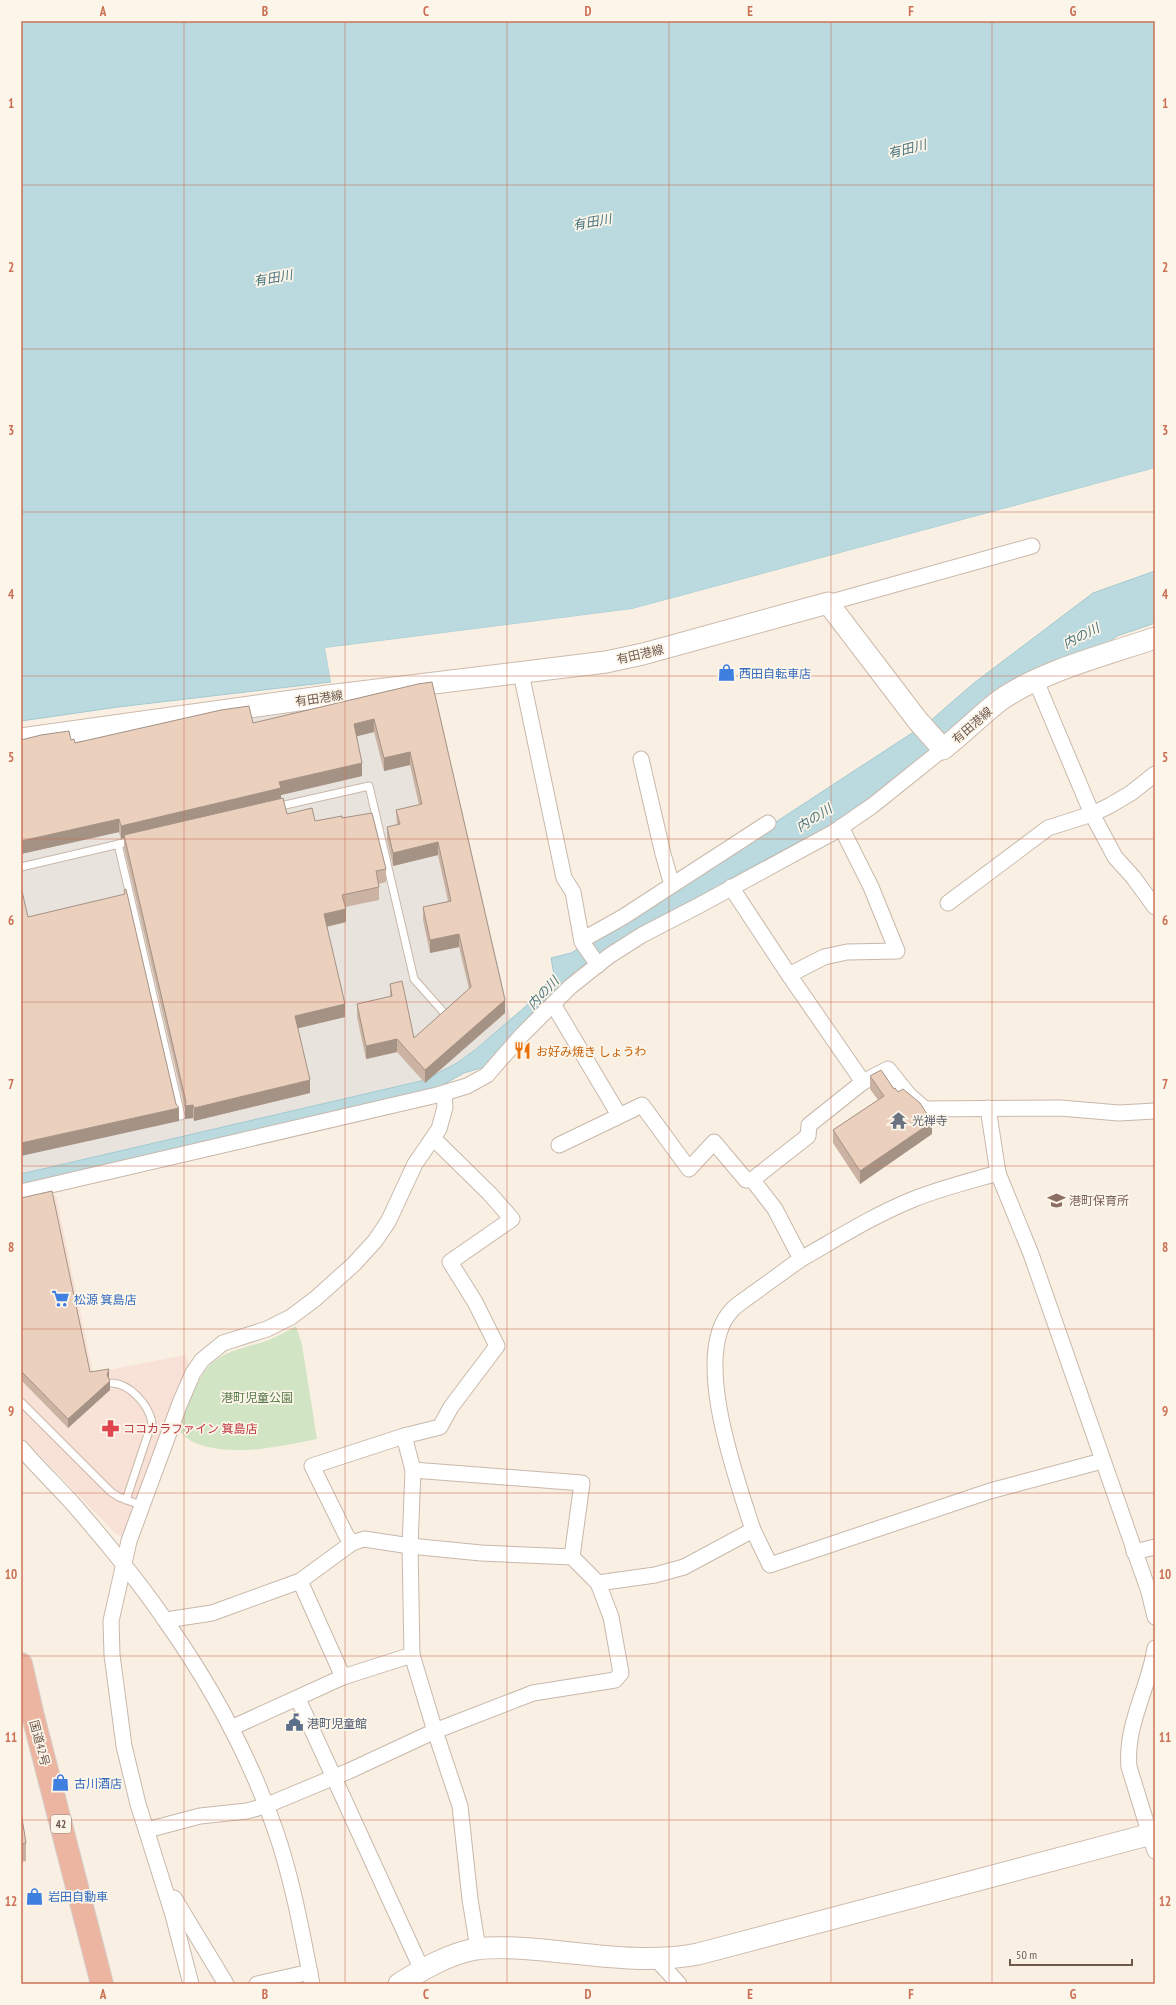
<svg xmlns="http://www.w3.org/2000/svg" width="1176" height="2005" viewBox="0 0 1176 2005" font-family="'PT Sans Narrow','Noto Sans JP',sans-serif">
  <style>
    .commercial { fill: #f8e2d8 }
    .industrial { fill: #e9e3dd }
    .green { fill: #d1e4c4 }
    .water { fill: #badae0; stroke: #a2c9d0 }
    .pier { fill: #f9f0e3 }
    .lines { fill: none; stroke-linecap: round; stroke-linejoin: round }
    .lane-casing { stroke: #c8b8ab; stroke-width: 9 }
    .street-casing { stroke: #c8b8ab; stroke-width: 17 }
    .secondary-casing { stroke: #cdbaac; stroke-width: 23 }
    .highway-casing { stroke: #d6d0cd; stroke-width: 24 }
    .lane { stroke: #fff; stroke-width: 7 }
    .street { stroke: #fff; stroke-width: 15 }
    .secondary { stroke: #fff; stroke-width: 21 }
    .highway { stroke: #ecb5a1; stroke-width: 22 }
    .wall { fill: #cab3a3 }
    .shaded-wall { fill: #a49285 }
    .building { fill: #ebd0be; stroke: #a49285 }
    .grid { fill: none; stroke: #cb7055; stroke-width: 1; stroke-opacity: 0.55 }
    .labels { text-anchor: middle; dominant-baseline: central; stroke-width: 3.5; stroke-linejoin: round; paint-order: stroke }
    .shield { fill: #fcf5e9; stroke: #99877b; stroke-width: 1 }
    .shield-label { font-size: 11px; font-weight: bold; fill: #6e584c }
    .street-label { font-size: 12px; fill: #6e584c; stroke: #fcf5e9 }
    .shop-label { font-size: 12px; fill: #366cbe; stroke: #fcf5e9; text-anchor: start }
    .food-label { font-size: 12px; fill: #c56008; stroke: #fcf5e9; text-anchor: start }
    .worship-label { font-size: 12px; fill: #5b616d; stroke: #fcf5e9; text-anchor: start }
    .education-label { font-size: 12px; fill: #785e54; stroke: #fcf5e9; text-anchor: start }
    .park-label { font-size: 12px; fill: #567849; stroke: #fcf5e9 }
    .health-label { font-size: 12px; fill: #be3a42; stroke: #fcf5e9; text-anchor: start }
    .service-label { font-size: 12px; fill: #4e5e75; stroke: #fcf5e9; text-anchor: start }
    .water-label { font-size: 13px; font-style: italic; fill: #49757f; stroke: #fcf5e9 }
    .neatline { fill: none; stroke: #cb7055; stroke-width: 1.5 }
    .grid-label { font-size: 13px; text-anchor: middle; font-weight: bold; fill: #cb7055 }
  </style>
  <rect width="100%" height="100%" fill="#f9f0e3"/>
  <path class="commercial" d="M56,1195L93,1373L185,1355L193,1373L129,1541L116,1534L21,1436V1203Z"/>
  <path class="industrial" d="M434,690L511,1020L457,1063L425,1080L21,1174V748Z"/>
  <path class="green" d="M296,1326L302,1345L317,1439C279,1446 234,1458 195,1443C189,1440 183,1435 178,1430C186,1412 192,1391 203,1374C218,1351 242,1349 266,1341C277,1337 287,1331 296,1326Z"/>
  <g class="water">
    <path d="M21,21H1155V468L632,609L325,648L331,682L118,707L21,721Z"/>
    <path d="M1155,571V623L1117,636L1106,644L967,719L877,794L833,824L738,874L708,893L640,927L575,971L531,1014L487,1066L464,1073L434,1090L21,1187V1174L425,1080L457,1063L476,1049L525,1007L554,975L551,958L571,953L615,927L929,722L974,683L1093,593Z"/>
  </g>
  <path class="pier" d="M1155,468V470L632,611L327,650L333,681L331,682L325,648L632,609Z"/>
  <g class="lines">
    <defs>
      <g id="lane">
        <path d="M276,807L369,786L414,979L446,1015"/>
        <path d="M118,844L181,1116"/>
        <path d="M21,867L132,841"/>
        <path d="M112,1383C130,1384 148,1404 152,1422L126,1500"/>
        <path d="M21,1402L111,1492L119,1497L143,1506"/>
      </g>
      <g id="street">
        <path d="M828,603L1032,546"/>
        <path d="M521,673L564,878L573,892L582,942L598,965"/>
        <path d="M1036,681L1092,814L1115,857L1133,877L1155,907"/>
        <path d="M641,759L663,854L672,885"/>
        <path d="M731,887L789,975L824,957L847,952L897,951L871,887L841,827"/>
        <path d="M948,903L1048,828L1092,814L1109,806L1131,793L1155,774"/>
        <path d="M582,940L623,917L768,823"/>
        <path d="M789,975L863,1082"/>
        <path d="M553,1004L619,1115"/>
        <path d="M988,1108L998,1173"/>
        <path d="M559,1145L642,1105L689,1169L714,1142L746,1180H752L754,1182L775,1209L801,1259C784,1271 768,1283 751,1295C745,1300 737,1304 732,1310C690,1353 737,1480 753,1530"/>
        <path d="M752,1180L808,1136L809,1125L863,1082L888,1069L908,1094L925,1109L1060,1108L1119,1113L1155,1111"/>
        <path d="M21,1192L437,1095L467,1086L487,1075L522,1035L570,987L609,956L642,935L698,906L834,832L872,806L943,749"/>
        <path d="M801,1259C838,1238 874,1215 914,1199C941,1188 970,1181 998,1173L1031,1254L1149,1592L1155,1617"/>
        <path d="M404,1436L413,1470L410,1546L412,1655L435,1731L460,1806L470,1899L478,1949"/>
        <path d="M21,1448C38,1468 57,1486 74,1505C106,1542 138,1580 165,1620C211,1685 250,1757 276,1832C293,1882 302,1933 312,1984"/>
        <path d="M413,1470L582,1483L572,1557"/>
        <path d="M352,1543L346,1535L312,1466L404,1436L440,1427L451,1407L497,1346L475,1302L450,1262L512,1219L490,1194L433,1138"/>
        <path d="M1134,1552L1155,1547"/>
        <path d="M300,1581L343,1677"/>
        <path d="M598,1583L655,1575L684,1567L753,1530L770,1565L990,1491L1102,1461"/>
        <path d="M1155,1648C1149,1688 1125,1725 1129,1767L1155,1851"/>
        <path d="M298,1699L422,1970"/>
        <path d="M231,1728L343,1677L412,1655"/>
        <path d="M147,1830L200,1816L247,1811L265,1806L349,1771L435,1731L533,1693L615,1680L621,1673L611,1617L598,1583L572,1557L481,1553L410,1546L364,1539L352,1543L300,1581L212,1613L166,1620"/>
        <path d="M174,1898L226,1984"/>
        <path d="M657,1960L679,1984"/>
        <path d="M191,1984L173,1915L138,1804L124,1746L112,1655L111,1621L129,1541L180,1403L193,1373L202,1360L223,1343L267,1329L291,1317L315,1299L354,1264L375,1241L388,1222L415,1164L439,1129L445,1107L444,1093"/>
        <path d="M257,1984L310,1972"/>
      </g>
      <g id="secondary">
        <path d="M21,739L328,696L606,662L643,654L828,603L918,721L943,749C962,734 980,716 999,701C1041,671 1106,655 1155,638"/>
        <path d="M399,1984C423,1969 448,1954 476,1949C498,1946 522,1948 543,1950C595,1955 647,1964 698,1954L1155,1833"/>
      </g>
      <path id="highway" d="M21,1664L33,1716L102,1984"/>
    </defs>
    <use href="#lane" class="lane-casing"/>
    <use href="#street" class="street-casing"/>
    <use href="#secondary" class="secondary-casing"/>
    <use href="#highway" class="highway-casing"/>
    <use href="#lane" class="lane"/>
    <use href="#street" class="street"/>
    <use href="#secondary" class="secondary"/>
    <use href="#highway" class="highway"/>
  </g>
  <g class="wall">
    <path d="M418,684L505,1013L425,1083L397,1052L366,1059L357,1017V1004L390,997V984L414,1038L469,989L459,947L430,953L423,920V907L448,901L438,855L393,866L387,840V827L397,825L396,810L419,805L410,765L384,771L374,732L357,736L362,776L281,795V799L287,814L315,821L342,818L386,869V882L378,884L379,887V900L345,907L346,922L327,927L345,1017L298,1028L310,1093L194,1121L193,1118L185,1119V1109L124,848V838L121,839L119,832L21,854V740H71L75,743L253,723Z"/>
    <path d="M870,1076L894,1089L932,1134L860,1184L833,1143V1130L878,1100L870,1089Z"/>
    <path d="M21,1198L90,1372L109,1378L110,1390L68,1428L21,1380Z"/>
    <path d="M21,1812L26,1843V1861L21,1862Z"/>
  </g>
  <g class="shaded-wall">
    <path d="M374,719V732L354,737V724Z"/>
    <path d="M410,752V765L384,771V758Z"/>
    <path d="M362,763V776L281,795V801L124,835V838L121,839V826L279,782Z"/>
    <path d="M119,819V832L21,854V841Z"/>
    <path d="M438,842V855L393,866V853Z"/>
    <path d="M346,909V922L324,927V914Z"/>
    <path d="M459,934V947L430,953V940Z"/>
    <path d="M505,1000V1013L425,1083V1070Z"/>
    <path d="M345,1004V1017L295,1029V1016Z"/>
    <path d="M397,1039V1052L366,1059V1046Z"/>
    <path d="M310,1080V1093L194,1121V1108Z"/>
    <path d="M193,1105V1118L185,1119V1106Z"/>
    <path d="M179,1108V1121L21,1156V1143Z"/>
    <path d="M932,1122V1134L860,1184V1171Z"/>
    <path d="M109,1369V1378L107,1383L110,1381V1390L68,1428V1419L107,1375Z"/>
  </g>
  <g class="building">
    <path d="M432,682L505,1000L425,1070L397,1039L366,1046L357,1004L392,996L390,984L402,981L414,1038L471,987L459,934L430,940L423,907L451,901L438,842L393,853L387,827L400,824L396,810L422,804L410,752L384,758L374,719L354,724L362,763L279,782L281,788L121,826L119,819L21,841V740L41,735L69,731L71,740L74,739L75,743L221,710L249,706L253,723L418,684Z"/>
    <path d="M283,798L287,814L312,808L315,821L342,816V818L372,813L386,869L376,871L379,887L342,895L346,909L324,914L345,1004L295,1016L310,1080L194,1108L193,1105L185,1106L186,1102L124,835Z"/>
    <path d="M21,887L28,917L125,894L124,890L126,889L176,1104L179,1108L21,1143Z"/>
    <path d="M881,1070L894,1089L895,1088L898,1092L903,1089L920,1103L932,1122L860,1171L833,1130L884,1096L870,1076Z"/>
    <path d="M52,1191L90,1372L109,1369L107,1375L110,1381L68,1419L21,1371V1198Z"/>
    <path d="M21,1812L26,1843L21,1844Z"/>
  </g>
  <path class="grid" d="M184,21V1984M345,21V1984M507,21V1984M669,21V1984M831,21V1984M992,21V1984M21,185H1155M21,349H1155M21,512H1155M21,676H1155M21,839H1155M21,1002H1155M21,1166H1155M21,1329H1155M21,1493H1155M21,1656H1155M21,1820H1155"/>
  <defs>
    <symbol id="shop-bare" viewBox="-9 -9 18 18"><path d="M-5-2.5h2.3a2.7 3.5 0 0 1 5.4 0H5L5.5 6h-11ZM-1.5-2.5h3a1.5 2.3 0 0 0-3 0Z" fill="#3f7fe0" stroke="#fcf5e9" stroke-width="2.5" paint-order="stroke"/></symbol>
    <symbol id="restaurant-bare" viewBox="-9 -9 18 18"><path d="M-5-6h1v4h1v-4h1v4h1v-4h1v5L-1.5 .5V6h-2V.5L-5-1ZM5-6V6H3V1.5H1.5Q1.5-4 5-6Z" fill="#e8710a" stroke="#fcf5e9" stroke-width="2.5" paint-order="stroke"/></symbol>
    <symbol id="temple-bare" viewBox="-9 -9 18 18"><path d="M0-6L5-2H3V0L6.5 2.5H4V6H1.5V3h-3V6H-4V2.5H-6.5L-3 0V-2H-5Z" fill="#6b7280" stroke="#fcf5e9" stroke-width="2.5" paint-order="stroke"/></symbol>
    <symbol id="school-bare" viewBox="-9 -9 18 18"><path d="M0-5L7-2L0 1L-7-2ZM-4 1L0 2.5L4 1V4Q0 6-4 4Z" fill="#8d6e63" stroke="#fcf5e9" stroke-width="2.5" paint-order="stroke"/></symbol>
    <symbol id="supermarket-bare" viewBox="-9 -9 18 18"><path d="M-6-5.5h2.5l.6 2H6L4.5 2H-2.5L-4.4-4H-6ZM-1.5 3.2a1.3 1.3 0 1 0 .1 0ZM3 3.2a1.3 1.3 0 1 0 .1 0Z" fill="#3f7fe0" stroke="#fcf5e9" stroke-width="2.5" paint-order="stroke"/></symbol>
    <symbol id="pharmacy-bare" viewBox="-9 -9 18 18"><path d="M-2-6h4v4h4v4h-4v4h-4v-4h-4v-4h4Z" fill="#e0444e" stroke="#fcf5e9" stroke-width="2.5" paint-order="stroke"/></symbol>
    <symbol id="civic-bare" viewBox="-9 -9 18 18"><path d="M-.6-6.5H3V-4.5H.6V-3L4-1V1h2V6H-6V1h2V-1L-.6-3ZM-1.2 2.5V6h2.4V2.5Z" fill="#5c6f8a" stroke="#fcf5e9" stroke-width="2.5" paint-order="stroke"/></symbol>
  </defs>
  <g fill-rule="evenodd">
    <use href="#shop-bare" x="714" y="660" width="25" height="25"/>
    <use href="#restaurant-bare" x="510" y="1038" width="25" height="25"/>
    <use href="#temple-bare" x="886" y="1108" width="25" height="25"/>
    <use href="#school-bare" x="1044" y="1188" width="25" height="25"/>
    <use href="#supermarket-bare" x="48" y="1286" width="25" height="25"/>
    <use href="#pharmacy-bare" x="98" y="1416" width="25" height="25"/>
    <use href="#civic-bare" x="282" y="1710" width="25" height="25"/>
    <use href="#shop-bare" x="48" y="1770" width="25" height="25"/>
    <use href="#shop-bare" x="22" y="1884" width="25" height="25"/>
  </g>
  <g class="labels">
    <rect class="shield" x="51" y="1815" width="20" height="18" rx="3"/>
    <g class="shield-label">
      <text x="61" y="1824">42</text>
    </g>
    <g class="street-label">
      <text transform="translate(640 654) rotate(-13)">有田港線</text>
      <text transform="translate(319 698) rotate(-8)">有田港線</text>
      <text transform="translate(972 725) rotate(-41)">有田港線</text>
      <text transform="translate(40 1743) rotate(75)">国道42号</text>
    </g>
    <g class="shop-label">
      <text x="739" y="673">西田自転車店</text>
      <text x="74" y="1299">松源 箕島店</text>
      <text x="74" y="1783">古川酒店</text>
      <text x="48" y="1896">岩田自動車</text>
    </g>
    <g class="food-label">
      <text x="536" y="1051">お好み焼き しょうわ</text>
    </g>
    <g class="worship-label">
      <text x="912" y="1120">光禅寺</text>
    </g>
    <g class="education-label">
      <text x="1069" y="1200">港町保育所</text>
    </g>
    <g class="park-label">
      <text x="257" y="1397">港町児童公園</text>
    </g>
    <g class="health-label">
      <text x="123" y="1428">ココカラファイン 箕島店</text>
    </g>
    <g class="service-label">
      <text x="307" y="1723">港町児童館</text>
    </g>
    <g class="water-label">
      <text transform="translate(907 149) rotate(-14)">有田川</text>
      <text transform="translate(592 222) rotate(-10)">有田川</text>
      <text transform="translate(273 278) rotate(-10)">有田川</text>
      <text transform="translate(1081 636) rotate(-27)">内の川</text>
      <text transform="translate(814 818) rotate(-32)">内の川</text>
      <text transform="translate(543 993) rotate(-47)">内の川</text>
    </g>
  </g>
  <rect width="1176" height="2005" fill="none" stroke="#fcf5e9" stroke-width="44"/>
  <path d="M1010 1959v6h122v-6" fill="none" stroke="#6e584c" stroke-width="2"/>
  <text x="1016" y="1959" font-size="12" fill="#6e584c" stroke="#fcf5e9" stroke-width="3" paint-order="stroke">50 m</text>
  <rect x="22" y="22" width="1132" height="1961" class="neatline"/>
  <g class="grid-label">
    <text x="103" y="16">A</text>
    <text x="265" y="16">B</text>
    <text x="426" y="16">C</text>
    <text x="588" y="16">D</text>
    <text x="750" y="16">E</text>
    <text x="911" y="16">F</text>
    <text x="1073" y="16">G</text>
    <text x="11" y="108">1</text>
    <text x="1165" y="108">1</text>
    <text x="11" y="272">2</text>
    <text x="1165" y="272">2</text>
    <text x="11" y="435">3</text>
    <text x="1165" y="435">3</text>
    <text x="11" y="599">4</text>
    <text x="1165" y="599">4</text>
    <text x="11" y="762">5</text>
    <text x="1165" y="762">5</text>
    <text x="11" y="925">6</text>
    <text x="1165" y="925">6</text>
    <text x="11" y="1089">7</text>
    <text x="1165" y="1089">7</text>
    <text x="11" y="1252">8</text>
    <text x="1165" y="1252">8</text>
    <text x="11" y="1416">9</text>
    <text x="1165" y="1416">9</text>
    <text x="11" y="1579">10</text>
    <text x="1165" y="1579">10</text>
    <text x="11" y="1742">11</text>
    <text x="1165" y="1742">11</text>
    <text x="11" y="1906">12</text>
    <text x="1165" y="1906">12</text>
    <text x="103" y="1999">A</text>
    <text x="265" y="1999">B</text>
    <text x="426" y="1999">C</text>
    <text x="588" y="1999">D</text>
    <text x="750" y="1999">E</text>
    <text x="911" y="1999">F</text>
    <text x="1073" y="1999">G</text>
  </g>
</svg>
